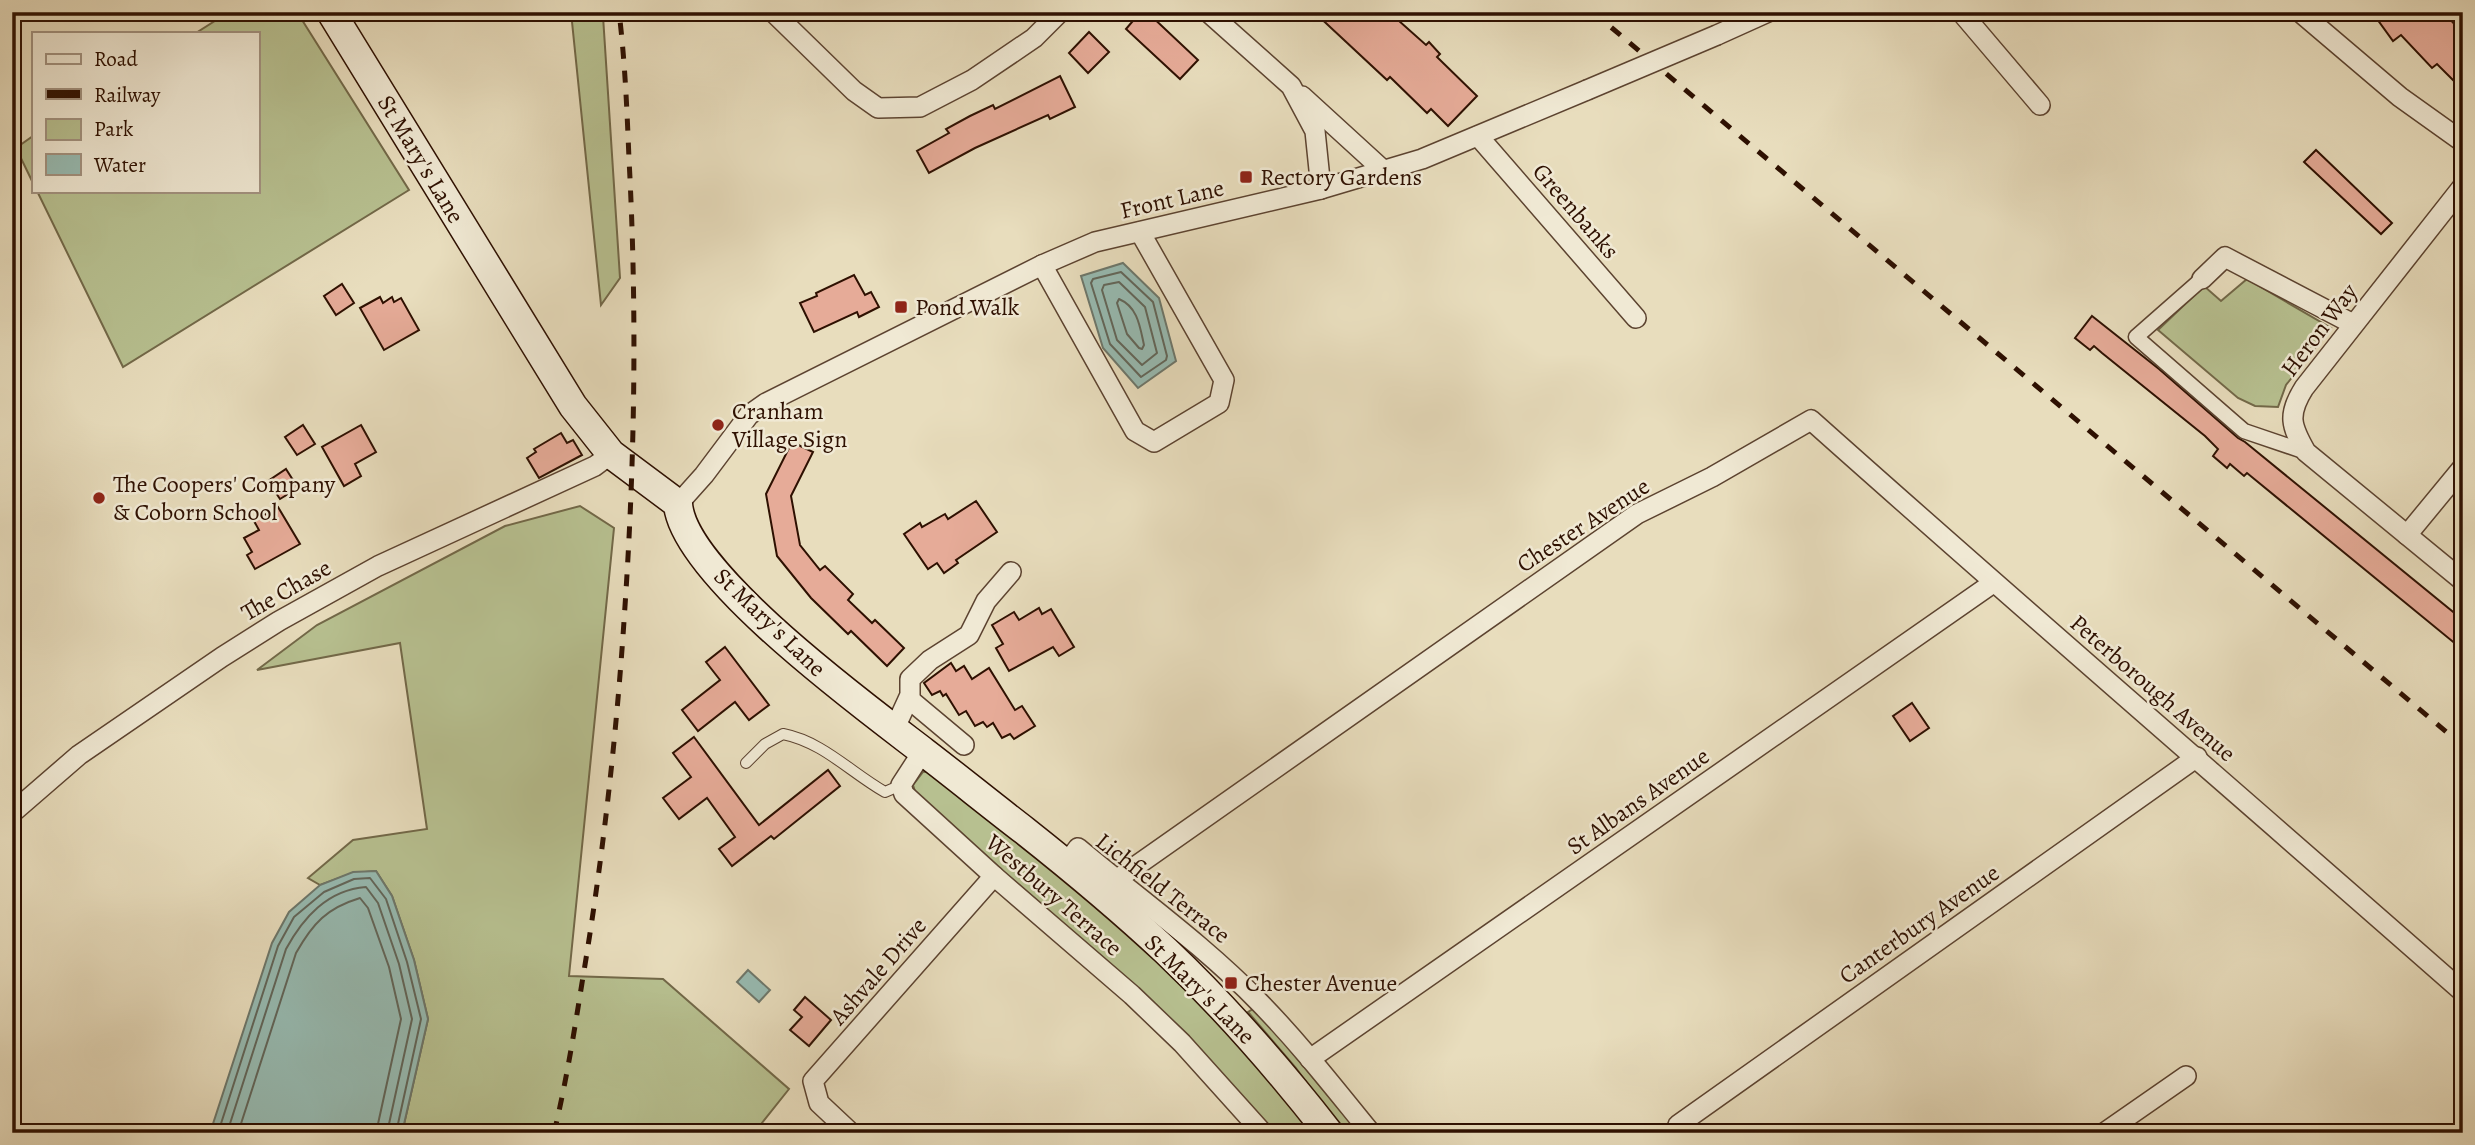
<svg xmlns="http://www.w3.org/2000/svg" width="2475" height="1145" viewBox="0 0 2475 1145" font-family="Alegreya,serif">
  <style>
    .green { fill: #b7c090; stroke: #726848; stroke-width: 2 }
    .water { fill: #97bbb2; stroke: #6d776b; stroke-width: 2 }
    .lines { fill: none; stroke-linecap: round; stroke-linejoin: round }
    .shore { stroke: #62665a; stroke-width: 2 }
    .building { fill: #e6ab98; stroke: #2e1001; stroke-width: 2 }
    .service-casing { stroke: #5c4330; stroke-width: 12 }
    .pedestrian-casing { stroke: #5c4330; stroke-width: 17 }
    .minor-casing { stroke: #5c4330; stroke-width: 22 }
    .secondary-casing { stroke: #2e1001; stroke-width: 31 }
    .service { stroke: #f0e9d4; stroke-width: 10 }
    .pedestrian { stroke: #f0e9d4; stroke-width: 14 }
    .minor { stroke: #f0e9d4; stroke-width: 19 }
    .secondary { stroke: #f0e9d4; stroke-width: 28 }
    .rail { stroke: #2e1001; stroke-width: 5; stroke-dasharray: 12 12; stroke-linecap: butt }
    .minor-bridge-casing { stroke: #5c4330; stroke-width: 22; stroke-linecap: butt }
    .minor-bridge { stroke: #f0e9d4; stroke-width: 19 }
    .poi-dot { fill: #8f2418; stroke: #f0e9d4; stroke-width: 2.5 }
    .labels { text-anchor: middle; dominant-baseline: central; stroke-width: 5; stroke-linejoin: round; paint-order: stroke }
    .street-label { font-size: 24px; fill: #2e1001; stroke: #f0e9d4 }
    .poi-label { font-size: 24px; fill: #2e1001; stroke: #f0e9d4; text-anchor: start }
  </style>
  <rect width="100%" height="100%" fill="#e8ddbd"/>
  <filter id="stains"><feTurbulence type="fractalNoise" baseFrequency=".00286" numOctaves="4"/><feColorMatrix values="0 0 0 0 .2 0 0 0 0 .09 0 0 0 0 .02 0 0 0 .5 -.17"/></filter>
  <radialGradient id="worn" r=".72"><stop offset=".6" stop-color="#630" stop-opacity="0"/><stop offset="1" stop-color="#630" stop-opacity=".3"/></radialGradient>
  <g class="green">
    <path d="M229,12H297L409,190L123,367L37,191H257V33H196Z"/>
    <path d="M571,12H603V16L620,278L601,305Z"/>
    <path d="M33,136V183L16,148Z"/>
    <path d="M2247,279L2331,328L2286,385L2278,407L2255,406L2238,398L2158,330L2204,286L2221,301Z"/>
    <path d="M580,506L614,528L569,976L663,979L789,1089L754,1133H402L428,1019L414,960L392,896L376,871L353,873L320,885L308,878L353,840L427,829L400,643L257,670L317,625L505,526Z"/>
    <path d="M938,770L1074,882L1248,1049L1317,1133H1272L1164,1016L918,801L913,785L923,772Z"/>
    <path d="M1253,1009L1278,1035L1359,1133H1343L1296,1068L1248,1012Z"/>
  </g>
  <g class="water">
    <path d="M1123,263L1159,298L1176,361L1138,388L1103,348L1081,276Z"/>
    <path d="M376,871L392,896L414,960L428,1019L402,1133H210L272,943L289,912L320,885L353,872Z"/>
    <path d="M748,970L770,990L759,1002L737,982Z"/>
  </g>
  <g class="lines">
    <g class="shore">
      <path d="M1121,272L1153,302L1167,356L1166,360L1141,377L1110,344L1091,283L1093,279Z"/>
      <path d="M1119,282L1145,307L1157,353L1142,365L1117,340L1102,290L1104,285Z"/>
      <path d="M1119,299C1138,307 1140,327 1144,345L1142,349L1139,348L1127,334L1117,303Z"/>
      <path d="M218,1133L278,946L294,917L324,892L354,879L370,878L386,899L407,962L421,1019L396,1133"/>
      <path d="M227,1133L286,949C303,918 327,890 366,887L378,903L399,964L412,1019L387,1133"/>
      <path d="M238,1133L296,953C313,923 327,908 360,898L368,908L389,967L401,1019L376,1133"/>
    </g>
  </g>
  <g class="building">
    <path d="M1123,12H1147L1198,60L1180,79L1126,29L1132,22Z"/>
    <path d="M1314,12H1389L1426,45L1429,42L1440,54L1437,57L1477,96L1448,126L1431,109L1427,113L1390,77L1387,80Z"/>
    <path d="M2372,12H2443L2463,33V90L2437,64L2432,68L2401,35L2393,41Z"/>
    <path d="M1089,32L1109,52L1088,73L1069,53Z"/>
    <path d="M1060,76L1075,107L1050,119L1048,115L975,148L929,173L917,151L949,133L946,129L970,116L993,105L995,109Z"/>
    <path d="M2316,150L2392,223L2381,234L2304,162Z"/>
    <path d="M854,275L865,295L871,292L879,307L859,317L857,312L814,332L800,303L817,296L816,293Z"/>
    <path d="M342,284L354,303L336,315L324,296Z"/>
    <path d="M380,297L383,303L392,297L394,302L401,298L419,330L384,350L360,308Z"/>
    <path d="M2092,316L2159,369L2238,438L2245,442L2463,620V650L2247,473L2244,476L2230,464L2227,468L2213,456L2218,449L2205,436L2102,353L2094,346L2090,350L2075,338Z"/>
    <path d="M303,425L315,444L297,455L285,437Z"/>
    <path d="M361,425L376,452L355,464L361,476L344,486L322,447Z"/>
    <path d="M561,433L567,443L573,440L582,455L539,478L527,458L536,452L534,449Z"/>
    <path d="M792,442L813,452L791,496L800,545L820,570L825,566L853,594L848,600L872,623L875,620L904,648L887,666L851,631L848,634L811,598L777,556L766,494Z"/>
    <path d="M286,469L298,488L280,499L268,481Z"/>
    <path d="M976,501L997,532L956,560L958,563L944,573L937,563L928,569L904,534L920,523L922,527L945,514L948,519Z"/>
    <path d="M278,507L300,544L255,569L247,555L252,552L244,538L259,530L254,521Z"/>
    <path d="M1039,608L1042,614L1051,609L1074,647L1059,656L1053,647L1009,671L996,648L1003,644L992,625L1014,612L1019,620Z"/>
    <path d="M725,647L769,705L749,720L735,702L698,731L682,710L720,680L706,662Z"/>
    <path d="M951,663L956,671L964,666L972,679L989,668L1015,710L1022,706L1035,726L1014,739L1010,734L1002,738L993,723L987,727L983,722L975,726L966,711L959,715L946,694L943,696L940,691L932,695L924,683Z"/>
    <path d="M1912,703L1929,728L1910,741L1893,716Z"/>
    <path d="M694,737L759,825L828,770L840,786L774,839L771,836L732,866L719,849L735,837L707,798L679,819L663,798L691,777L673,753Z"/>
    <path d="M805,997L831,1020L809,1046L790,1030L802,1017L794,1010Z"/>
  </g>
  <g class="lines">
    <defs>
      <path id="service" d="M746,763L765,744L783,734C823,742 850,772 885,792L901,785"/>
      <path id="pedestrian" d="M2202,279L2136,337L2244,431L2306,452"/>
      <g id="minor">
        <path d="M773,12L854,91L878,108L920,107L972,80L1034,38L1060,12"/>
        <path d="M1208,12L1291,86L1315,131L1321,189"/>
        <path d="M1961,12L2040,105"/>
        <path d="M2300,12L2400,97L2463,142"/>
        <path d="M1717,35L1768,12"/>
        <path d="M1302,96L1383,170"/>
        <path d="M1478,136L1636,318"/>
        <path d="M2463,186L2304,388C2287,415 2291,426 2306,452L2463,581"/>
        <path d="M1042,265L1135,431L1154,442L1219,403L1224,380L1140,232"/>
        <path d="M2202,279L2225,257L2353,324"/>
        <path d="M678,504L704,475L749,415L766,403L1042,265L1095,242L1321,189L1422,159L1587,90"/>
        <path d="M2407,535L2463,467"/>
        <path d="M909,699L964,745"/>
        <path d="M894,730L910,695V679L930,660L969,635L986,601L1011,572"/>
        <path d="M923,751L901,785L904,794L994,876L1132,995L1182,1043L1263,1133"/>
        <path d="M12,813L79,755L222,657L279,621L378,566L595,466L611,454"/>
        <path d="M1066,864L1078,848C1139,899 1205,946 1260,1003C1300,1044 1335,1089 1371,1133"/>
        <path d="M1116,880L1637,514L1712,477L1811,420C2027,613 2246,801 2463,992"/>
        <path d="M1310,1059L1993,583"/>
        <path d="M851,1133L819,1103L813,1081L994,876"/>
        <path d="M1683,1133L1678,1125L2197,757"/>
        <path d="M2104,1133L2186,1076"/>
      </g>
      <path id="secondary" d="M331,12L573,406L611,454L678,504C683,574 868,709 924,752C958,778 991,805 1025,831C1073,869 1121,909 1166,951C1225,1007 1279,1069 1329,1133"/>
    </defs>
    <use href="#service" class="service-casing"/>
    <use href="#pedestrian" class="pedestrian-casing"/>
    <use href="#minor" class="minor-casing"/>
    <use href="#secondary" class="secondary-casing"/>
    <use href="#service" class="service"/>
    <use href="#pedestrian" class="pedestrian"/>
    <use href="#minor" class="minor"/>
    <use href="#secondary" class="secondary"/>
    <g class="rail">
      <path d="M1593,12L2463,746"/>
      <path d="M554,1133C566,1083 574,1033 582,983C603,858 617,732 625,606C635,457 637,308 629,159C627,110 625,61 619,12"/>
    </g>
    <defs>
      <path id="minor-bridge" d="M1587,90L1717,35"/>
    </defs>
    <use href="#minor-bridge" class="minor-bridge-casing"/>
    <use href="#minor-bridge" class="minor-bridge"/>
  </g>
  <g class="poi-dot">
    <rect x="1239" y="170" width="14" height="14" rx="3.5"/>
    <rect x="894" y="300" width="14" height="14" rx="3.5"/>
    <circle cx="718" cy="425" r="7"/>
    <circle cx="99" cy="498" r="7"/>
    <rect x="1224" y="976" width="14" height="14" rx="3.5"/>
  </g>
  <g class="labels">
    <g class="street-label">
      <text transform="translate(421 159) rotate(59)">St Mary's Lane</text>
      <text transform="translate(1172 199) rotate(-13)">Front Lane</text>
      <text transform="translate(1576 211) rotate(49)">Greenbanks</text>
      <text transform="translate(2319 330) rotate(-53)">Heron Way</text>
      <text transform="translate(1583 525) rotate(-33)">Chester Avenue</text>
      <text transform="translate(286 590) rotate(-30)">The Chase</text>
      <text transform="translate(770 622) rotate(44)">St Mary's Lane</text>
      <text transform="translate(2153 688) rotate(41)">Peterborough Avenue</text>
      <text transform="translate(1638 801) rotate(-35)">St Albans Avenue</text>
      <text transform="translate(1163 888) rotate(38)">Lichfield Terrace</text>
      <text transform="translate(1054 895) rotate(41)">Westbury Terrace</text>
      <text transform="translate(1919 924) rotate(-35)">Canterbury Avenue</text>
      <text transform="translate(878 971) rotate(-49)">Ashvale Drive</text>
      <text transform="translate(1200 989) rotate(45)">St Mary's Lane</text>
    </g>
    <g class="poi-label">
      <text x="1260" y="177">Rectory Gardens</text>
      <text x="915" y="307">Pond Walk</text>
      <text x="732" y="411">Cranham<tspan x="732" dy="28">Village Sign</tspan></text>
      <text x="113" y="484">The Coopers' Company<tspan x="113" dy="28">&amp; Coborn School</tspan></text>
      <text x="1245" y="983">Chester Avenue</text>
    </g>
  </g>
  <rect width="2475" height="1145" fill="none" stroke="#e8ddbd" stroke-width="42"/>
  <rect x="14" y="14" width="2447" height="1117" fill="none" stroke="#2e1001" stroke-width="3.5"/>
  <rect x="21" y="21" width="2433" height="1103" fill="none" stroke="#2e1001" stroke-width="2"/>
  <rect x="32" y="32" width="228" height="161" fill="#f0e9d4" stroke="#a29280" stroke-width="2"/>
  <rect x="46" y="54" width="35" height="10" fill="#f0e9d4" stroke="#a29280" stroke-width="2"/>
  <text x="94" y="66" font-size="21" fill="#2e1001">Road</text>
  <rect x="46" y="89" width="35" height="10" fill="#2e1001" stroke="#a29280" stroke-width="2"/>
  <text x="94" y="102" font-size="21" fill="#2e1001">Railway</text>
  <rect x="46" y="119" width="35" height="21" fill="#b7c090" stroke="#a29280" stroke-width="2"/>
  <text x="94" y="136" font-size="21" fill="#2e1001">Park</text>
  <rect x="46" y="154" width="35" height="21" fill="#97bbb2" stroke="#a29280" stroke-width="2"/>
  <text x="94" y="172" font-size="21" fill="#2e1001">Water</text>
  <rect width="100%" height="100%" filter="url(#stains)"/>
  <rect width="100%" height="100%" fill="url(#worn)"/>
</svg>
